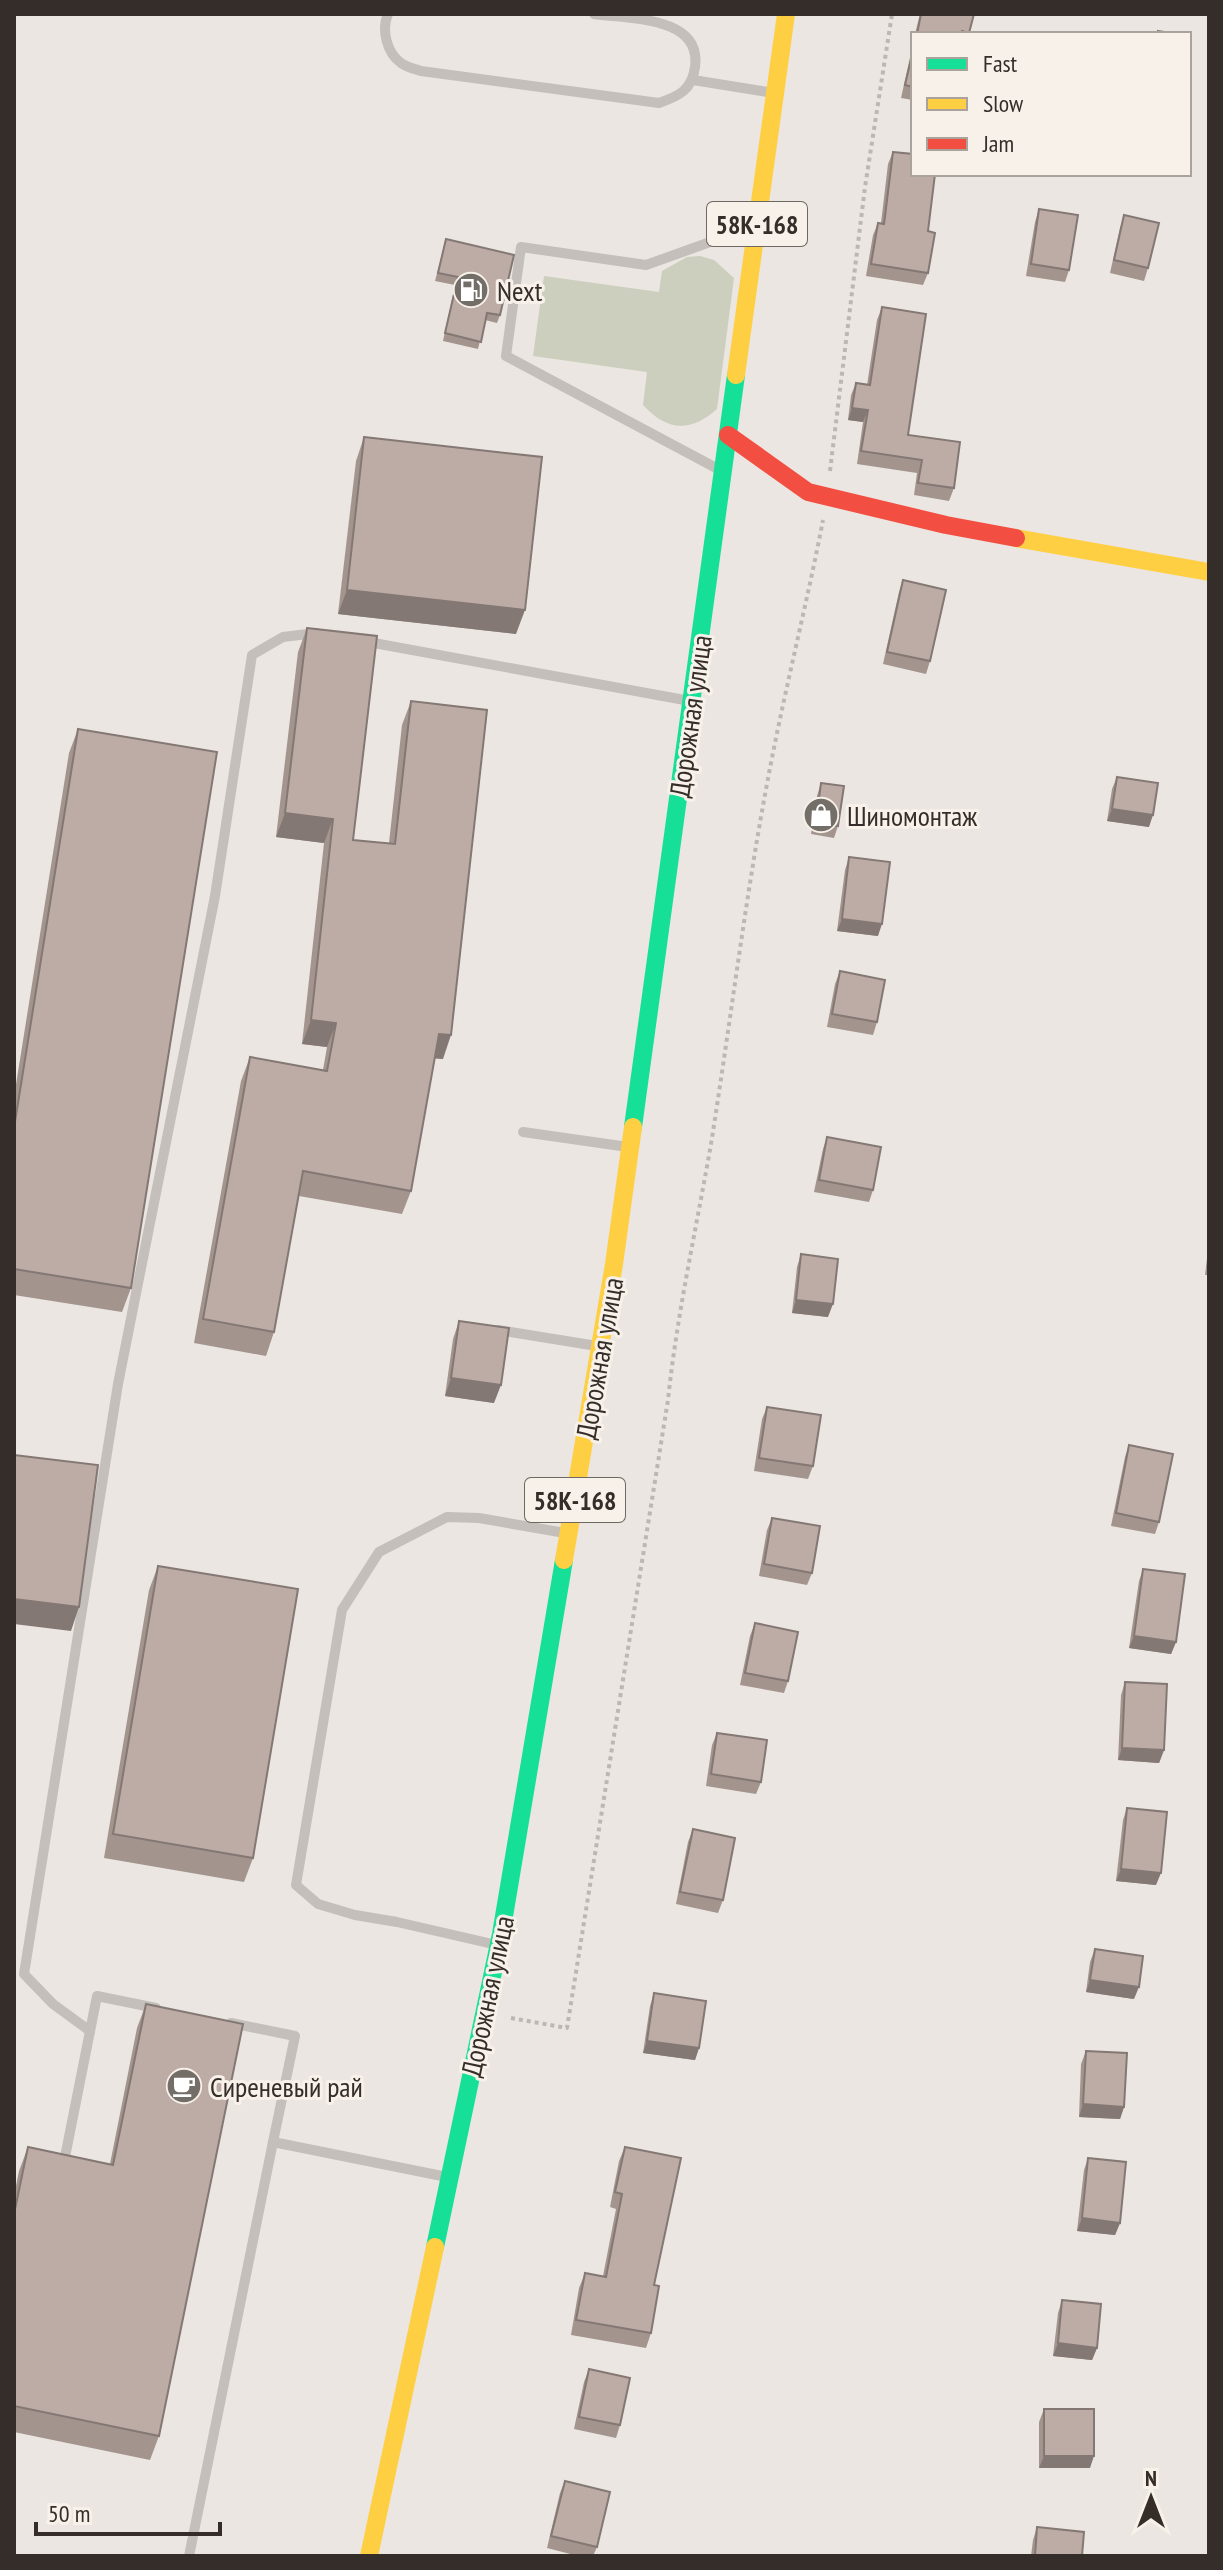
<svg xmlns="http://www.w3.org/2000/svg" width="1223" height="2570" viewBox="0 0 1223 2570" font-family="'PT Sans Narrow',sans-serif">
	<rect width="100%" height="100%" fill="#ebe6e1"/>
	<path fill="#cccfbd" d="M700 256 714 260 734 278 717 409C690 433 667 431 643 405L647 372 533 356 544 276 659 292 662 271 687 257Z"/>
	<g fill="none" stroke-linecap="round" stroke-linejoin="round">
		<g stroke="#bdb7b3" stroke-width="4" stroke-dasharray="4 4" stroke-linecap="butt">
			<path d="M830 471 865 187 892 14"/>
			<path d="M511 2018 567 2028 668 1400C677 1314 696 1230 711 1144 731 1019 746 892 770 768 786 685 807 603 823 520"/>
		</g>
		<g stroke="#c4bfbb" stroke-width="10">
			<path d="M388 14C381 30 387 53 401 63 406 67 415 69 421 71L659 103C679 96 692 90 695 67 702 16 629 19 594 14"/>
			<path d="M693 80 774 93"/>
			<path d="M718 469 506 356 521 247 646 265 752 227"/>
			<path d="M363 641 690 701"/>
			<path d="M523 1132 628 1147"/>
			<path d="M498 1330 597 1346"/>
			<path d="M497 1945 397 1922 355 1915 318 1904 296 1885 342 1610 379 1552 447 1517 479 1518 565 1533"/>
			<path d="M231 2023 295 2036 273 2142"/>
			<path d="M90 2031 53 2004 24 1974 118 1384 215 896 252 655 283 637 316 633"/>
			<path d="M65 2157 97 1996 156 2008"/>
			<path d="M189 2556 273 2142 447 2177"/>
		</g>
		<g stroke="#16e098" stroke-width="18">
			<path d="M633 1127 736 375"/>
			<path d="M435 2247 501 1934 564 1560"/>
		</g>
		<g stroke="#ffcf43" stroke-width="18">
			<path d="M736 375 786 14"/>
			<path d="M1016 538 1209 572"/>
			<path d="M564 1560 614 1264 633 1127"/>
			<path d="M369 2556 435 2247"/>
		</g>
		<path stroke="#f24e42" stroke-width="18" d="M728 435 808 492 946 525 1016 538"/>
	</g>
	<g fill="#a3948e">
		<path d="M920 14H974L968 34H915Z"/>
		<path d="M913 44V100L901 98Z"/>
		<path d="M893 152 928 231V273L923 285 866 276 873 235 878 223H881L888 164Z"/>
		<path d="M1039 209 1069 270 1065 282 1026 276 1035 222Z"/>
		<path d="M1124 215 1148 268 1144 281 1110 273 1120 228Z"/>
		<path d="M446 239 500 315 497 323 485 320 478 349 443 341 455 285 435 281Z"/>
		<path d="M882 307 908 435 954 488 949 501 914 495 917 473 857 464 863 422 848 420 851 395 856 383 867 385 877 320Z"/>
		<path d="M364 437 516 634 338 614 356 461Z"/>
		<path d="M903 580 930 661 926 674 883 664 899 592Z"/>
		<path d="M307 628 353 840 389 843 402 725 411 701 443 1059 434 1058 411 1191 402 1214 299 1196 274 1332 266 1356 194 1343 241 1081 250 1057 323 1070 327 1047 302 1044 324 843 276 837 298 652Z"/>
		<path d="M78 729 131 1288 122 1312 14 1295V1097L69 753Z"/>
		<path d="M1117 777 1149 827 1107 821 1112 789Z"/>
		<path d="M821 783 838 826 834 838 811 834 817 796Z"/>
		<path d="M849 857 878 936 837 931 845 870Z"/>
		<path d="M840 971 877 1022 873 1035 827 1027 835 984Z"/>
		<path d="M827 1137 873 1190 869 1202 814 1192 823 1149Z"/>
		<path d="M1209 1242V1275H1205Z"/>
		<path d="M801 1254 828 1317 792 1313 797 1267Z"/>
		<path d="M459 1321 494 1403 445 1396 453 1339Z"/>
		<path d="M767 1407 813 1466 808 1479 754 1471 762 1419Z"/>
		<path d="M1129 1445 1159 1522 1155 1534 1111 1526 1125 1457Z"/>
		<path d="M772 1518 812 1573 807 1585 759 1576 767 1530Z"/>
		<path d="M158 1566 253 1858 244 1882 104 1858 149 1590Z"/>
		<path d="M1143 1569 1176 1642 1171 1654 1129 1648 1139 1581Z"/>
		<path d="M755 1623 788 1681 784 1693 740 1685 750 1636Z"/>
		<path d="M1125 1682 1164 1750 1159 1763 1118 1760 1121 1695Z"/>
		<path d="M717 1733 761 1782 756 1794 706 1786 712 1745Z"/>
		<path d="M1127 1808 1156 1885 1116 1881 1123 1820Z"/>
		<path d="M693 1829 723 1900 718 1913 676 1904 688 1842Z"/>
		<path d="M1095 1949 1134 1999 1086 1992 1090 1962Z"/>
		<path d="M654 1993 699 2048 695 2060 643 2053 650 2006Z"/>
		<path d="M146 2004 159 2436 150 2460 14 2432V2196L19 2171 28 2147 110 2164 137 2028Z"/>
		<path d="M1086 2051 1124 2107 1120 2119 1079 2117 1081 2064Z"/>
		<path d="M625 2147 654 2285 651 2333 646 2348 571 2335 579 2288 585 2273 603 2276 616 2209 610 2207 619 2161Z"/>
		<path d="M1088 2158 1120 2223 1115 2235 1077 2231 1084 2170Z"/>
		<path d="M1062 2300 1097 2348 1092 2360 1053 2356 1058 2313Z"/>
		<path d="M589 2369 620 2425 616 2438 574 2429 584 2382Z"/>
		<path d="M1044 2409 1090 2468H1039V2422Z"/>
		<path d="M565 2481 597 2547 593 2556H578L547 2548 560 2493Z"/>
		<path d="M1037 2527 1082 2556H1031L1033 2540Z"/>
	</g>
	<g fill="#847874">
		<path d="M852 408 868 410 863 422 848 420Z"/>
		<path d="M347 590 525 610 516 634 338 614Z"/>
		<path d="M1112 809 1153 815 1149 827 1107 821Z"/>
		<path d="M285 813 333 819 324 843 276 837Z"/>
		<path d="M842 919 882 924 878 936 837 931Z"/>
		<path d="M311 1020 336 1023 327 1047 302 1044Z"/>
		<path d="M439 1034 451 1035 443 1059 430 1058Z"/>
		<path d="M796 1300 833 1304 828 1317 792 1313Z"/>
		<path d="M451 1378 501 1385 494 1403 445 1396Z"/>
		<path d="M14 1599 79 1607 71 1631 14 1624Z"/>
		<path d="M1134 1636 1176 1642 1171 1654 1129 1648Z"/>
		<path d="M1122 1748 1164 1750 1159 1763 1118 1760Z"/>
		<path d="M1121 1869 1161 1873 1156 1885 1116 1881Z"/>
		<path d="M1090 1980 1139 1987 1134 1999 1086 1992Z"/>
		<path d="M647 2041 699 2048 695 2060 643 2053Z"/>
		<path d="M1083 2104 1124 2107 1120 2119 1079 2117Z"/>
		<path d="M1082 2218 1120 2223 1115 2235 1077 2231Z"/>
		<path d="M1058 2343 1097 2348 1092 2360 1053 2356Z"/>
		<path d="M1044 2456H1094L1090 2468H1039Z"/>
	</g>
	<g fill="#bdaca5" stroke="#847874" stroke-width="2">
		<path d="M921 14H974L969 33 962 31 961 34H917Z"/>
		<path d="M1158 31 1177 34H1158Z"/>
		<path d="M913 51V87L905 85Z"/>
		<path d="M893 152 913 154V174H935L928 231 935 233 928 273 871 264 878 223 884 224Z"/>
		<path d="M1039 209 1078 215 1069 270 1031 264Z"/>
		<path d="M1124 215 1159 223 1148 268 1114 260Z"/>
		<path d="M446 239 514 255 500 315 487 313 481 342 445 333 458 277 438 273Z"/>
		<path d="M882 307 926 314 908 435 960 442 954 488 918 483 922 460 861 451 868 410 852 408 856 383 870 385Z"/>
		<path d="M364 437 542 457 525 610 347 590Z"/>
		<path d="M903 580 946 590 930 661 887 652Z"/>
		<path d="M307 628 377 636 353 840 395 844 411 701 487 710 451 1035 439 1034 411 1191 303 1171 274 1332 203 1319 250 1057 327 1071 336 1023 311 1020 333 819 285 813Z"/>
		<path d="M78 729 217 752 131 1288 14 1269V1128Z"/>
		<path d="M1117 777 1158 783 1153 815 1112 809Z"/>
		<path d="M821 783 844 786 838 826 816 822Z"/>
		<path d="M849 857 890 862 882 924 842 919Z"/>
		<path d="M840 971 885 980 877 1022 832 1014Z"/>
		<path d="M827 1137 881 1147 873 1190 819 1180Z"/>
		<path d="M801 1254 838 1259 833 1304 796 1300Z"/>
		<path d="M459 1321 509 1328 501 1385 451 1378Z"/>
		<path d="M767 1407 821 1415 813 1466 759 1458Z"/>
		<path d="M1129 1445 1173 1454 1159 1522 1116 1513Z"/>
		<path d="M14 1455 98 1465 79 1607 14 1599Z"/>
		<path d="M772 1518 820 1526 812 1573 764 1564Z"/>
		<path d="M158 1566 298 1589 253 1858 113 1834Z"/>
		<path d="M1143 1569 1185 1574 1176 1642 1134 1636Z"/>
		<path d="M755 1623 798 1632 788 1681 745 1673Z"/>
		<path d="M1125 1682 1167 1684 1164 1750 1122 1748Z"/>
		<path d="M717 1733 767 1740 761 1782 711 1774Z"/>
		<path d="M1127 1808 1167 1812 1161 1873 1121 1869Z"/>
		<path d="M693 1829 735 1838 723 1900 680 1892Z"/>
		<path d="M1095 1949 1143 1956 1139 1987 1090 1980Z"/>
		<path d="M654 1993 706 2001 699 2048 647 2041Z"/>
		<path d="M146 2004 243 2024 159 2436 14 2406V2214L28 2147 113 2165Z"/>
		<path d="M1086 2051 1127 2053 1124 2107 1083 2104Z"/>
		<path d="M625 2147 681 2158 654 2285 659 2286 651 2333 576 2320 585 2273 606 2277 622 2194 615 2192Z"/>
		<path d="M1088 2158 1126 2162 1120 2223 1082 2218Z"/>
		<path d="M1062 2300 1101 2304 1097 2348 1058 2343Z"/>
		<path d="M589 2369 630 2378 620 2425 579 2417Z"/>
		<rect x="1044" y="2409" width="50" height="47"/>
		<path d="M565 2481 610 2492 597 2547 551 2536Z"/>
		<path d="M1037 2527 1084 2532 1082 2556H1035Z"/>
	</g>
	<defs>
		<symbol id="fuel-disc" viewBox="-11 -11 22 22"><circle r="9.5" fill="#746e69" stroke="#f7f1e9"/><path d="M-5.5-6h7V0h2V4h1.3V-2.5L3-4.5l.8-.8L6-3V5H2.5V1h-1V6h-7ZM-4.2-4.7v3.2H.2V-4.7Z" fill="#fff"/></symbol>
		<symbol id="shop-disc" viewBox="-11 -11 22 22"><circle r="9.5" fill="#746e69" stroke="#f7f1e9"/><path d="M-5-2.5h2.3a2.7 3.5 0 0 1 5.4 0H5L5.5 6h-11ZM-1.5-2.5h3a1.5 2.3 0 0 0-3 0Z" fill="#fff"/></symbol>
		<symbol id="cafe-disc" viewBox="-11 -11 22 22"><circle r="9.5" fill="#746e69" stroke="#f7f1e9"/><path d="M-5.5-4.5H6V0H3Q3 3.5 0 3.5H-2.5Q-5.5 3.5-5.5 0ZM3-3.2v2h1.7v-2ZM-6 4.5H4V6H-6Z" fill="#fff"/></symbol>
	</defs>
	<g fill-rule="evenodd">
		<use href="#fuel-disc" x="451" y="270" width="40" height="40"/>
		<use href="#shop-disc" x="801" y="795" width="40" height="40"/>
		<use href="#cafe-disc" x="164" y="2066" width="40" height="40"/>
	</g>
	<g text-anchor="middle" dominant-baseline="central" stroke-width="6" stroke-linejoin="round" paint-order="stroke">
		<g fill="#f7f1e9" stroke="#6e6863" stroke-width="2">
			<rect x="707" y="202" width="100" height="44" rx="6"/>
			<rect x="525" y="1478" width="100" height="44" rx="6"/>
		</g>
		<g font-size="26" font-weight="bold" fill="#342d29">
			<text x="757" y="224">58К-168</text>
			<text x="575" y="1500">58К-168</text>
		</g>
		<g font-size="28" fill="#342d29" stroke="#f7f1e9" text-anchor="start">
			<text x="497" y="290">Next</text>
			<text x="847" y="815">Шиномонтаж</text>
			<text x="210" y="2086">Сиреневый рай</text>
		</g>
		<g font-size="28" fill="#342d29" stroke="#f7f1e9">
			<text transform="translate(690 716) rotate(-82)">Дорожная улица</text>
			<text transform="translate(599 1358) rotate(-80)">Дорожная улица</text>
			<text transform="translate(487 1996) rotate(-78)">Дорожная улица</text>
		</g>
	</g>
	<rect width="1223" height="2570" fill="none" stroke="#342d29" stroke-width="32"/>
	<rect x="911" y="32" width="280" height="144" fill="#f7f1e9" stroke="#a9a39c" stroke-width="2"/>
	<rect x="927" y="58" width="40" height="12" fill="#16e098" stroke="#a9a39c" stroke-width="2"/>
	<text x="983" y="72" font-size="24" fill="#342d29">Fast</text>
	<rect x="927" y="98" width="40" height="12" fill="#ffcf43" stroke="#a9a39c" stroke-width="2"/>
	<text x="983" y="112" font-size="24" fill="#342d29">Slow</text>
	<rect x="927" y="138" width="40" height="12" fill="#f24e42" stroke="#a9a39c" stroke-width="2"/>
	<text x="983" y="152" font-size="24" fill="#342d29">Jam</text>
	<g transform="translate(1151 2498)" stroke="#f7f1e9" stroke-width="6" paint-order="stroke">
	<path d="M0-6L14 30L0 20L-14 30Z" fill="#342d29"/>
	<text y="-12" font-size="22" font-weight="bold" text-anchor="middle" fill="#342d29">N</text>
	</g>
	<path d="M36 2522v12h184v-12" fill="none" stroke="#342d29" stroke-width="4"/>
	<text x="48" y="2522" font-size="24" fill="#342d29" stroke="#f7f1e9" stroke-width="6" paint-order="stroke">50 m</text>
</svg>
